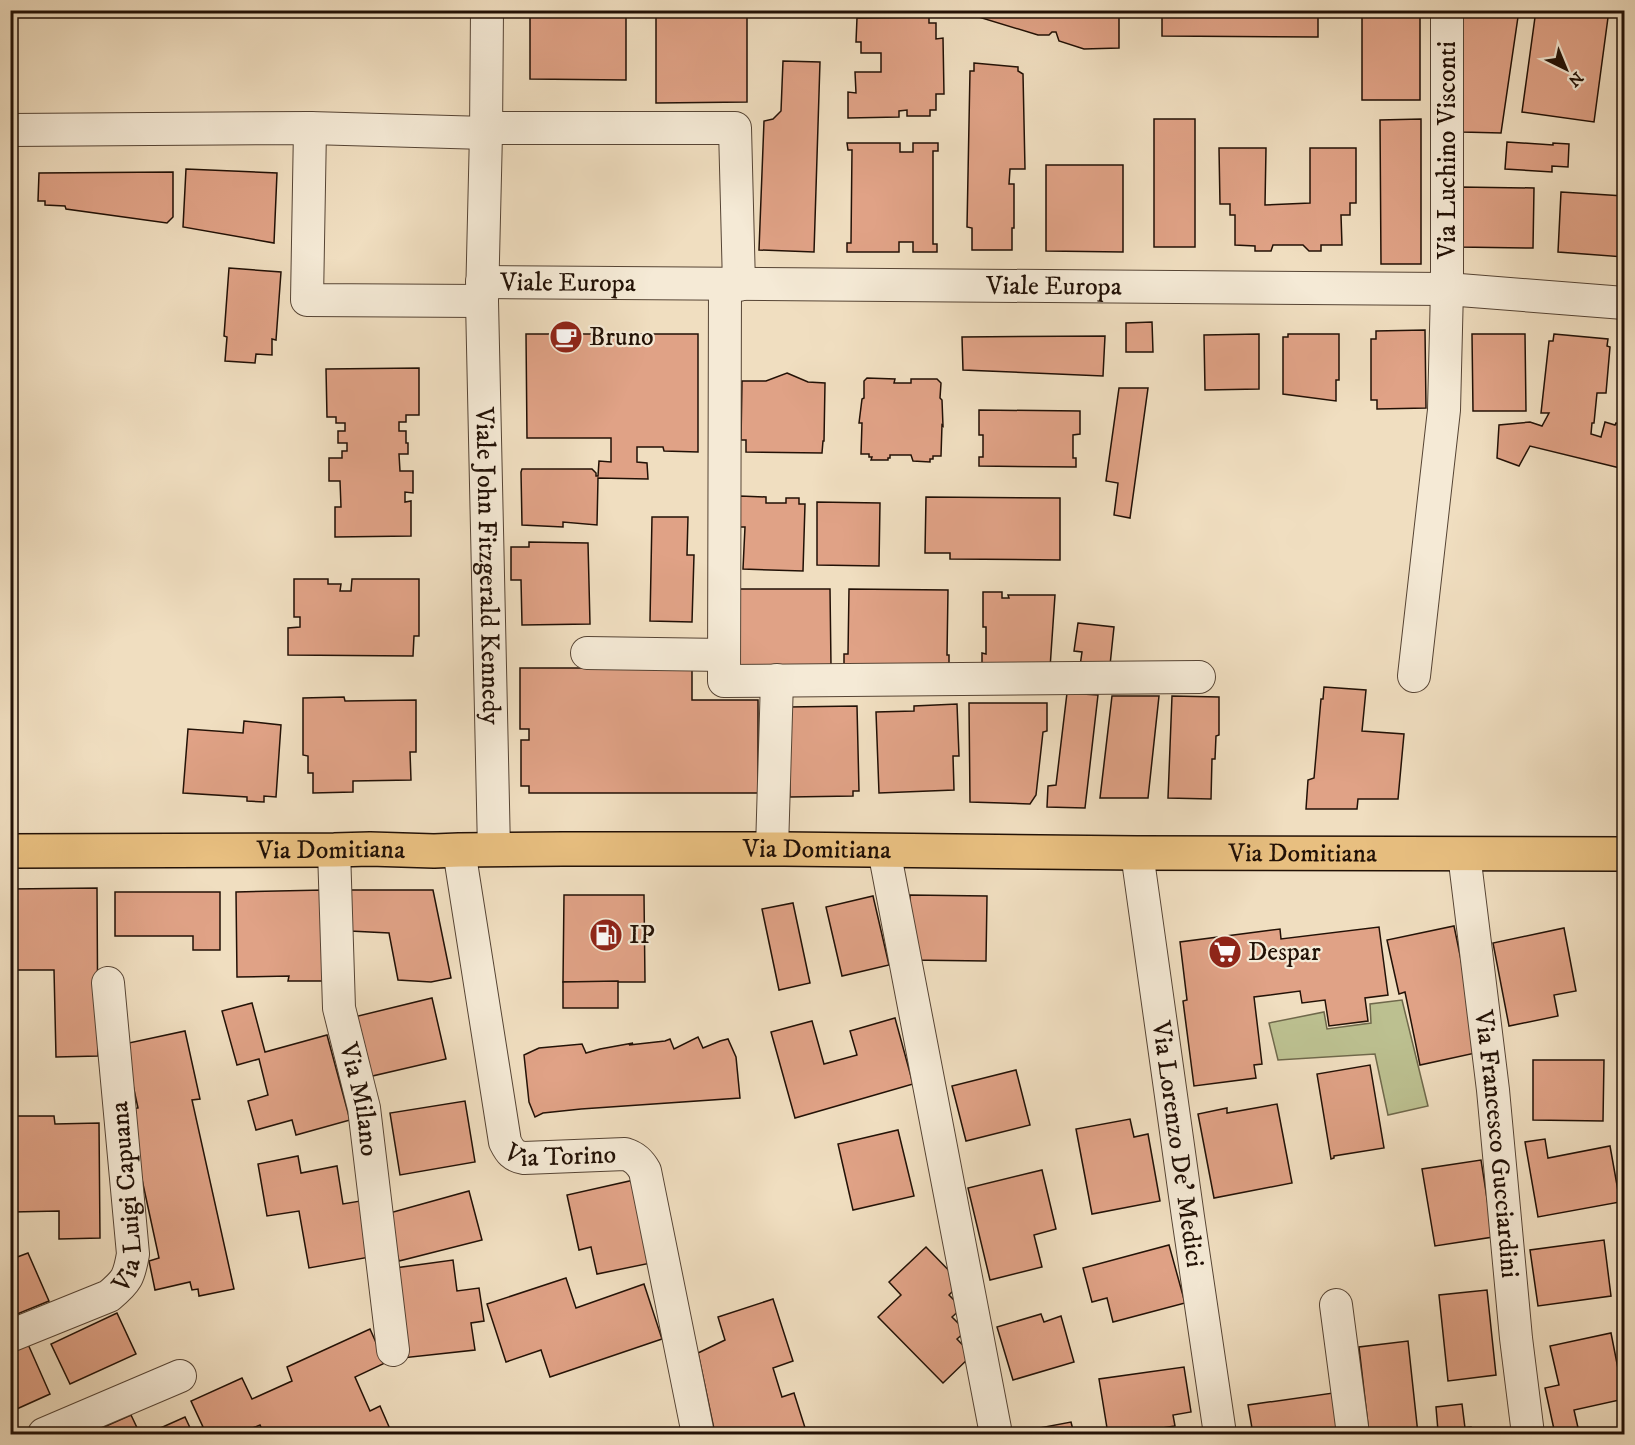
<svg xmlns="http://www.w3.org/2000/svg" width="1635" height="1445" viewBox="0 0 1635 1445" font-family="'IM FELL DW Pica',serif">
	<rect width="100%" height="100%" fill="#f0dec0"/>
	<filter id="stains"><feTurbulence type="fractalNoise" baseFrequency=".00333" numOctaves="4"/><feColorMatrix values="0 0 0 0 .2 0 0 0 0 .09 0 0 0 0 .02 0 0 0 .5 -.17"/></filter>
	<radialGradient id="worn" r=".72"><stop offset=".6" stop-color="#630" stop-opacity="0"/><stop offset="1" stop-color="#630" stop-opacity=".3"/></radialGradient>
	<path fill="#bcc090" stroke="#6f684b" stroke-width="1.5" d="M1402 1000 1428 1106 1388 1115 1375 1054 1278 1060 1269 1023 1324 1012 1327 1029 1371 1023 1370 1004Z"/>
	<g fill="#e0a286" stroke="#221106" stroke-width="1.5">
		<path d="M530 10H626V80L530 79Z"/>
		<path d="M656 10H747V102L656 103Z"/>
		<path d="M972 10H1119V48L1084 49 1059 41 1056 32H1052L1049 35H1038L972 15Z"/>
		<path d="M1162 10H1318V37L1162 36Z"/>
		<rect x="1362" y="10" width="58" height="90"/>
		<path d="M1457 10H1519L1501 133 1462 132Z"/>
		<path d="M1536 10H1609L1594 122 1522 112Z"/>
		<path d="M929 17V23H936V39L943 38 944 94H936V110H930V116H907V110L899 111V117L848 118V92L856 93 855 72H881V53H861V42H856L857 18Z"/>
		<path d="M783 61 820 62 814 252 759 250 764 121 773 119 781 111Z"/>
		<path d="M974 63 1018 67V71L1023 74 1025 169H1010L1009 184H1014V228H1012V250H972V228L967 227 970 71H974Z"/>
		<rect x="1154" y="119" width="41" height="128"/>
		<path d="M1421 119V264H1381L1380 120Z"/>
		<path d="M1507 142 1553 145V143L1569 144 1568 167 1552 166V172L1505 169Z"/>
		<path d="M847 143H900V152H913V143H938V151H933V244H937V252H913V242H899V252H847V243H851L852 150H848Z"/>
		<path d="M1219 148H1266L1265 205 1310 203V148H1356V203H1350V215H1341L1342 245H1321V251H1309L1303 245H1273L1271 251H1255V246L1235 245V215H1230V204H1220Z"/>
		<path d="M1046 165H1123V252L1046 251Z"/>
		<path d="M186 169 277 173 274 243 183 227Z"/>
		<path d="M173 172V217L167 223 66 209 65 206 45 205V201H38L39 173Z"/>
		<path d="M10 176H14L10 231Z"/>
		<path d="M1459 187 1534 188 1533 248 1458 247Z"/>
		<path d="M1561 192 1624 196V257L1558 252Z"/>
		<path d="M229 268 281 272 276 340 272 339V355L256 354 255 363 225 361 227 337 224 336Z"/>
		<path d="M1152 322 1153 352H1126V323Z"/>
		<path d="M1425 330 1426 408 1377 409V400H1371V339H1376V331Z"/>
		<path d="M526 334H698V452L664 451 663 447H637V462L647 463 648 479 598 478 597 525 563 522V527L522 525 521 472 522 469H592L596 473V476H598L599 461 611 462V438H527Z"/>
		<path d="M1259 334V389L1205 390 1204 335Z"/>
		<path d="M1288 334H1339V380H1336V401L1283 394V337H1288Z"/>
		<path d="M1472 334H1525L1526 411H1473Z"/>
		<path d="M1554 334 1608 339 1607 346 1610 347 1606 393H1597L1594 423H1592L1591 434 1601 437 1605 422 1615 425 1616 423 1624 426V469L1530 446 1519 466 1497 458 1499 425 1530 422 1542 426 1549 413H1541L1549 341H1553Z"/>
		<path d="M1105 336 1103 376 963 370 962 337Z"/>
		<path d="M419 368V415H406V422H399V431H406V443H408V454H399L400 471H413V493L405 492V502L411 501V536L335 537V507H341L340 481H329V458H342V451H347V443H338V431H345V423H336V417H327L326 369Z"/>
		<path d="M787 373 808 382 825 383 824 441H823L822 453 746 452V440H741L742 381H766Z"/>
		<path d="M867 378 895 379 894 383H911V379H937L941 383 940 398 942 400 943 426 942 425 941 456H933V459H930V462L913 461 911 455H890V458H888V460H871L872 457H869V454H861L862 423H859L862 399 864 398V381Z"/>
		<path d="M1119 388H1148L1130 518 1114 515 1118 483 1106 481Z"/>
		<path d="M979 410 1080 411V434L1073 435V458H1076V467L979 466V457H983V435H979Z"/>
		<path d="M740 496 766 497V503H786V498H799V504H805L803 571 743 569 745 527H739Z"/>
		<path d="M926 497 1060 498V560L950 559V553H925Z"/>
		<path d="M817 502 880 503 879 566 817 565Z"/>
		<path d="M652 517H688L687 555H694L692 622 650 621Z"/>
		<path d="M529 542 588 543 590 624 522 625 521 580H511V547H529Z"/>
		<path d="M294 579H328V584H341L340 591H351L352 579H419V636H414L413 656 288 655V628L300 627V617H294Z"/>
		<path d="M737 589H830L831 666H737Z"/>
		<path d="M849 589 948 590 947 655H949V666L844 664V654H848Z"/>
		<path d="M983 592H1002V598H1009L1008 595H1055L1050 668 982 667V653L986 654V627H983Z"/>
		<path d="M1078 623 1114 627 1110 665 1080 666 1082 652 1074 651Z"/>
		<path d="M692 662V700H758V793H529V786H521V740H529V729H520V668H600Z"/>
		<path d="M1324 687 1366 690 1362 731 1404 734 1398 799H1358L1357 809H1306L1308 780 1314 778 1321 699H1323Z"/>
		<path d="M1067 693 1098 695 1085 808 1047 807 1048 786 1056 785Z"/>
		<path d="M1112 696H1159L1148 798H1100Z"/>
		<path d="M1172 696 1219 697V735L1216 736 1215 759H1212L1211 799 1168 798Z"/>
		<path d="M344 697 345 701 416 700V752H410L411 780 353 781V792L313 793V773H308V756L303 755V698Z"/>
		<path d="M969 703H1047V731L1043 732 1036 795 1030 804 970 802Z"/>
		<path d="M957 704 959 756H953L954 790 879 793 876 712 914 711V706Z"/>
		<path d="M857 706 859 791H853V796L790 797 789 707Z"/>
		<path d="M244 721 281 725 276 797 264 796V802L247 801V797L183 793 188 729 243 733Z"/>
		<path d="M97 888 98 1056 56 1057 54 970H10V889Z"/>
		<path d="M324 890 325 981H288L289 976 237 977 236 892Z"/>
		<path d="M344 890H433L451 978 431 982 398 980 389 933 350 931Z"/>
		<path d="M115 892H220V950H193V936H115Z"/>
		<path d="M564 895H644L645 982H563Z"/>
		<path d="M910 895 987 896 986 961 908 960Z"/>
		<path d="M873 896 889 965 842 976 826 907Z"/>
		<path d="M793 903 810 983 779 990 762 909Z"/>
		<path d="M1454 926 1480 1052 1420 1065 1405 992 1399 994 1387 940Z"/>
		<path d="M1379 927 1388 995 1365 998 1368 1021 1329 1026 1325 1000 1302 1003 1300 991 1254 997 1262 1064 1254 1065 1256 1078 1194 1086 1183 1001 1187 1000 1180 942 1280 929 1281 939Z"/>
		<path d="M1564 928 1576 991 1554 995 1558 1016 1509 1026 1493 943Z"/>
		<path d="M618 981V1008H563V982Z"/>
		<path d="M432 998 446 1059 368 1077 354 1017Z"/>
		<path d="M252 1003 265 1052 327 1035 350 1120 296 1135 292 1120 256 1130 248 1101 268 1095 259 1059 237 1065 222 1011Z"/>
		<path d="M895 1018 913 1084 795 1118 771 1032 812 1021 824 1064 857 1055 850 1031Z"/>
		<path d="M185 1031 200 1099 192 1100 234 1289 199 1296 198 1289 192 1290 190 1282 155 1290 149 1261 159 1258 127 1110 138 1108 124 1044Z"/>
		<path d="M698 1037 703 1048 720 1041 728 1039 736 1057 740 1098 581 1109 543 1113 535 1117 529 1102 524 1055 539 1048 582 1044 586 1053 600 1049 633 1043 629 1045 665 1041 670 1039 674 1049Z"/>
		<path d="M1533 1060H1604L1603 1121 1533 1120Z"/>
		<path d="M1370 1065 1384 1148 1334 1156V1158L1331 1159 1317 1074Z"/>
		<path d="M1016 1070 1030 1125 966 1141 952 1086Z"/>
		<path d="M465 1101 475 1162 400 1175 390 1113Z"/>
		<path d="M1277 1104 1292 1183 1214 1198 1198 1114 1227 1108V1113Z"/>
		<path d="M12 1116H54L55 1124 99 1123 100 1238 59 1239V1211L13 1212Z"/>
		<path d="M1130 1119 1134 1137 1148 1134 1160 1201 1092 1214 1076 1129Z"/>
		<path d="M898 1130 914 1196 853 1210 838 1144Z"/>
		<path d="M1545 1139 1548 1158 1610 1146 1620 1202 1538 1217 1525 1142Z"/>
		<path d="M298 1156 301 1173 337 1166 343 1204 360 1201 370 1257 309 1268 299 1211 267 1216 258 1164Z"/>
		<path d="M1481 1160 1493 1237 1435 1246 1422 1169Z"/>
		<path d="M1042 1170 1056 1229 1034 1235 1042 1267 990 1280 968 1188Z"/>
		<path d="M634 1180 651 1263 597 1274 591 1247 579 1250 567 1195Z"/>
		<path d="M469 1191 482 1240 399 1261 386 1214Z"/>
		<path d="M1604 1240 1611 1296 1538 1306 1530 1250Z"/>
		<path d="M1169 1245 1185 1303 1113 1322 1107 1298 1092 1302 1083 1268Z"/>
		<path d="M926 1247 961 1283 949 1295 962 1308 952 1317 966 1331 957 1339 972 1355 943 1383 878 1317 901 1295 889 1282Z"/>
		<path d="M28 1253 49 1301 10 1317V1254L12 1259Z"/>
		<path d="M453 1260 457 1291 479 1288 484 1321 471 1323 475 1350 402 1358 395 1268Z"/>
		<path d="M566 1278 576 1308 644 1284 662 1339 550 1377 541 1350 506 1362 487 1304Z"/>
		<path d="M1487 1290 1496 1375 1448 1381 1439 1295Z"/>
		<path d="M773 1299 793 1361 773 1368 782 1397 794 1393 807 1434H715L698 1353 725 1340 718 1317Z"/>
		<path d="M117 1313 136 1354 70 1384 51 1344Z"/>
		<path d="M1041 1314 1044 1322 1061 1316 1074 1362 1013 1380 997 1327Z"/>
		<path d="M370 1329 385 1363 355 1377 370 1411 380 1406 390 1429 378 1434H264L260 1425 238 1434H147L185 1417 192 1432 203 1427 191 1401 242 1378 252 1399 292 1381 287 1367Z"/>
		<path d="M1611 1333 1624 1399 1574 1410 1579 1432 1569 1434H1555L1545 1388 1559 1385 1550 1346Z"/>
		<path d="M1408 1341 1418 1434H1369L1359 1347Z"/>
		<path d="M27 1342 50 1394 10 1412V1349Z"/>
		<path d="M1184 1367 1191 1412 1173 1415 1175 1426 1123 1434H1108L1099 1379Z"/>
		<path d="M1333 1393 1339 1434H1253L1248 1405Z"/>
		<path d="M1462 1404 1465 1428 1438 1431 1436 1407Z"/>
		<path d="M131 1415 140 1434H88Z"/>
		<path d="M1071 1422 1074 1434H1019L1018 1432Z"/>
		<path d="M1471 1427 1472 1434H1439L1438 1431Z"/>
	</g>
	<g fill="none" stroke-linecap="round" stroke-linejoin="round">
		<defs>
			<g id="street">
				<path id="s1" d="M487 10 486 133 482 301 494 850"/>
				<path d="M310 128 307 300 482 301"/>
				<path d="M486 128H735L739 285"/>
				<path d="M10 130 310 128 486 133"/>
				<path id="s2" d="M482 282 1447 289 1624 303"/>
				<path d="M725 285 724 681 1199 677"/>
				<path d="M587 653 724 655"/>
				<path d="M1414 676 1444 410 1447 289V10"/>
				<path d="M772 849 777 680"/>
				<path id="s3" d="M334 850 339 1008 364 1108 393 1350"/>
				<path id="s4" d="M459 850 505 1142C510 1152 513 1156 524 1158L625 1154C635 1157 640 1162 645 1171L698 1434"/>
				<path d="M884 850 996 1434"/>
				<path id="s5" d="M1137 853 1188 1217 1220 1434"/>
				<path id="s6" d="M1464 854 1493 1090 1516 1338 1528 1434"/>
				<path d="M1336 1305 1353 1434"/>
				<path id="s7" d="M10 1336 109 1296C127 1281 129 1277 133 1254L108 983"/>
				<path d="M44 1434 180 1376"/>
			</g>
			<g id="primary">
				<path id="s8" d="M10 851 334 850 370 849 434 851 459 850 563 849H784L1137 853 1624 854"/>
			</g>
		</defs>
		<use href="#street" stroke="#564434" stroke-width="34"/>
		<use href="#primary" stroke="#221106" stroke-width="36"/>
		<use href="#street" stroke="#f5ead6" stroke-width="32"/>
		<use href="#primary" stroke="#e8bf80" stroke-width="33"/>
	</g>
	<defs>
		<symbol id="cafe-disc" viewBox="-11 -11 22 22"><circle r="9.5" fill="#8f2418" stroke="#f5ead6"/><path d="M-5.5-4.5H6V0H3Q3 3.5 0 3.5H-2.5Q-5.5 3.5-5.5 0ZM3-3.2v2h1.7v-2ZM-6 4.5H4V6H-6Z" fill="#fff"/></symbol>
		<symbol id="fuel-disc" viewBox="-11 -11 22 22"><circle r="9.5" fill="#8f2418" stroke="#f5ead6"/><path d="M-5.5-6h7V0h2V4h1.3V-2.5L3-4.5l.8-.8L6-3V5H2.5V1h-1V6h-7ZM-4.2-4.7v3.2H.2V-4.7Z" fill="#fff"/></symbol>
		<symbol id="supermarket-disc" viewBox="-11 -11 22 22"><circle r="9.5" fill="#8f2418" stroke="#f5ead6"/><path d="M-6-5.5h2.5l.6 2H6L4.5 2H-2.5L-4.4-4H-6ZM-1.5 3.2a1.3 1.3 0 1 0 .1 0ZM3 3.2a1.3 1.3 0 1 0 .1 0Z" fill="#fff"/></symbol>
	</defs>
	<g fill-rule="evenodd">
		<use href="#cafe-disc" x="547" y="318" width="38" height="38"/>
		<use href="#fuel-disc" x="587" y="916" width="38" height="38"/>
		<use href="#supermarket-disc" x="1206" y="933" width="38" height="38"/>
	</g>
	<g text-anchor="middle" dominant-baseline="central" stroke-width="4.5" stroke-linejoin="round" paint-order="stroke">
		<g font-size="26" fill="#221106" stroke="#f5ead6">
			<text transform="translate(1447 150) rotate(-90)">Via Luchino Visconti</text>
			<text stroke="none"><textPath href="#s2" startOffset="86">Viale Europa</textPath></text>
			<text stroke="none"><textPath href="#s2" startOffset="572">Viale Europa</textPath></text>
			<text stroke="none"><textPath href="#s1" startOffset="556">Viale John Fitzgerald Kennedy</textPath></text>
			<text stroke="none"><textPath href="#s8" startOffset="807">Via Domitiana</textPath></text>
			<text stroke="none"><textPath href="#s8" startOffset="321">Via Domitiana</textPath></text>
			<text stroke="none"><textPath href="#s8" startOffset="1293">Via Domitiana</textPath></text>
			<text stroke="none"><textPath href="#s3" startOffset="252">Via Milano</textPath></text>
			<text stroke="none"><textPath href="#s5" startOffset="294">Via Lorenzo De' Medici</textPath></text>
			<text stroke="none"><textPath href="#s6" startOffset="292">Via Francesco Gucciardini</textPath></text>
			<text stroke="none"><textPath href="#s4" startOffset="358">Via Torino</textPath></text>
			<text stroke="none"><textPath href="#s7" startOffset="214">Via Luigi Capuana</textPath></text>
		</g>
		<g font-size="26" fill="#221106" stroke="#f5ead6" text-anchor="start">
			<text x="589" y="337">Bruno</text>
			<text x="629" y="935">IP</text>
			<text x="1248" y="952">Despar</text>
		</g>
	</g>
	<rect width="1635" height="1445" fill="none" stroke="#f0dec0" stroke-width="36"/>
	<rect x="12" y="12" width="1611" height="1421" fill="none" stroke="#221106" stroke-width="3"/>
	<rect x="18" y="18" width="1599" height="1409" fill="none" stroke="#221106" stroke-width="1.5"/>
	<g transform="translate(1566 69) rotate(137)" stroke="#f5ead6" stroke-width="4.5" paint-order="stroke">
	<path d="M0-4.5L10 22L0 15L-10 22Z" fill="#221106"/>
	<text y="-9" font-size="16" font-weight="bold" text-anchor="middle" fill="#221106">N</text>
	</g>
	<rect width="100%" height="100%" filter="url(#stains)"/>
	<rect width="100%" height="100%" fill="url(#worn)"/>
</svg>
